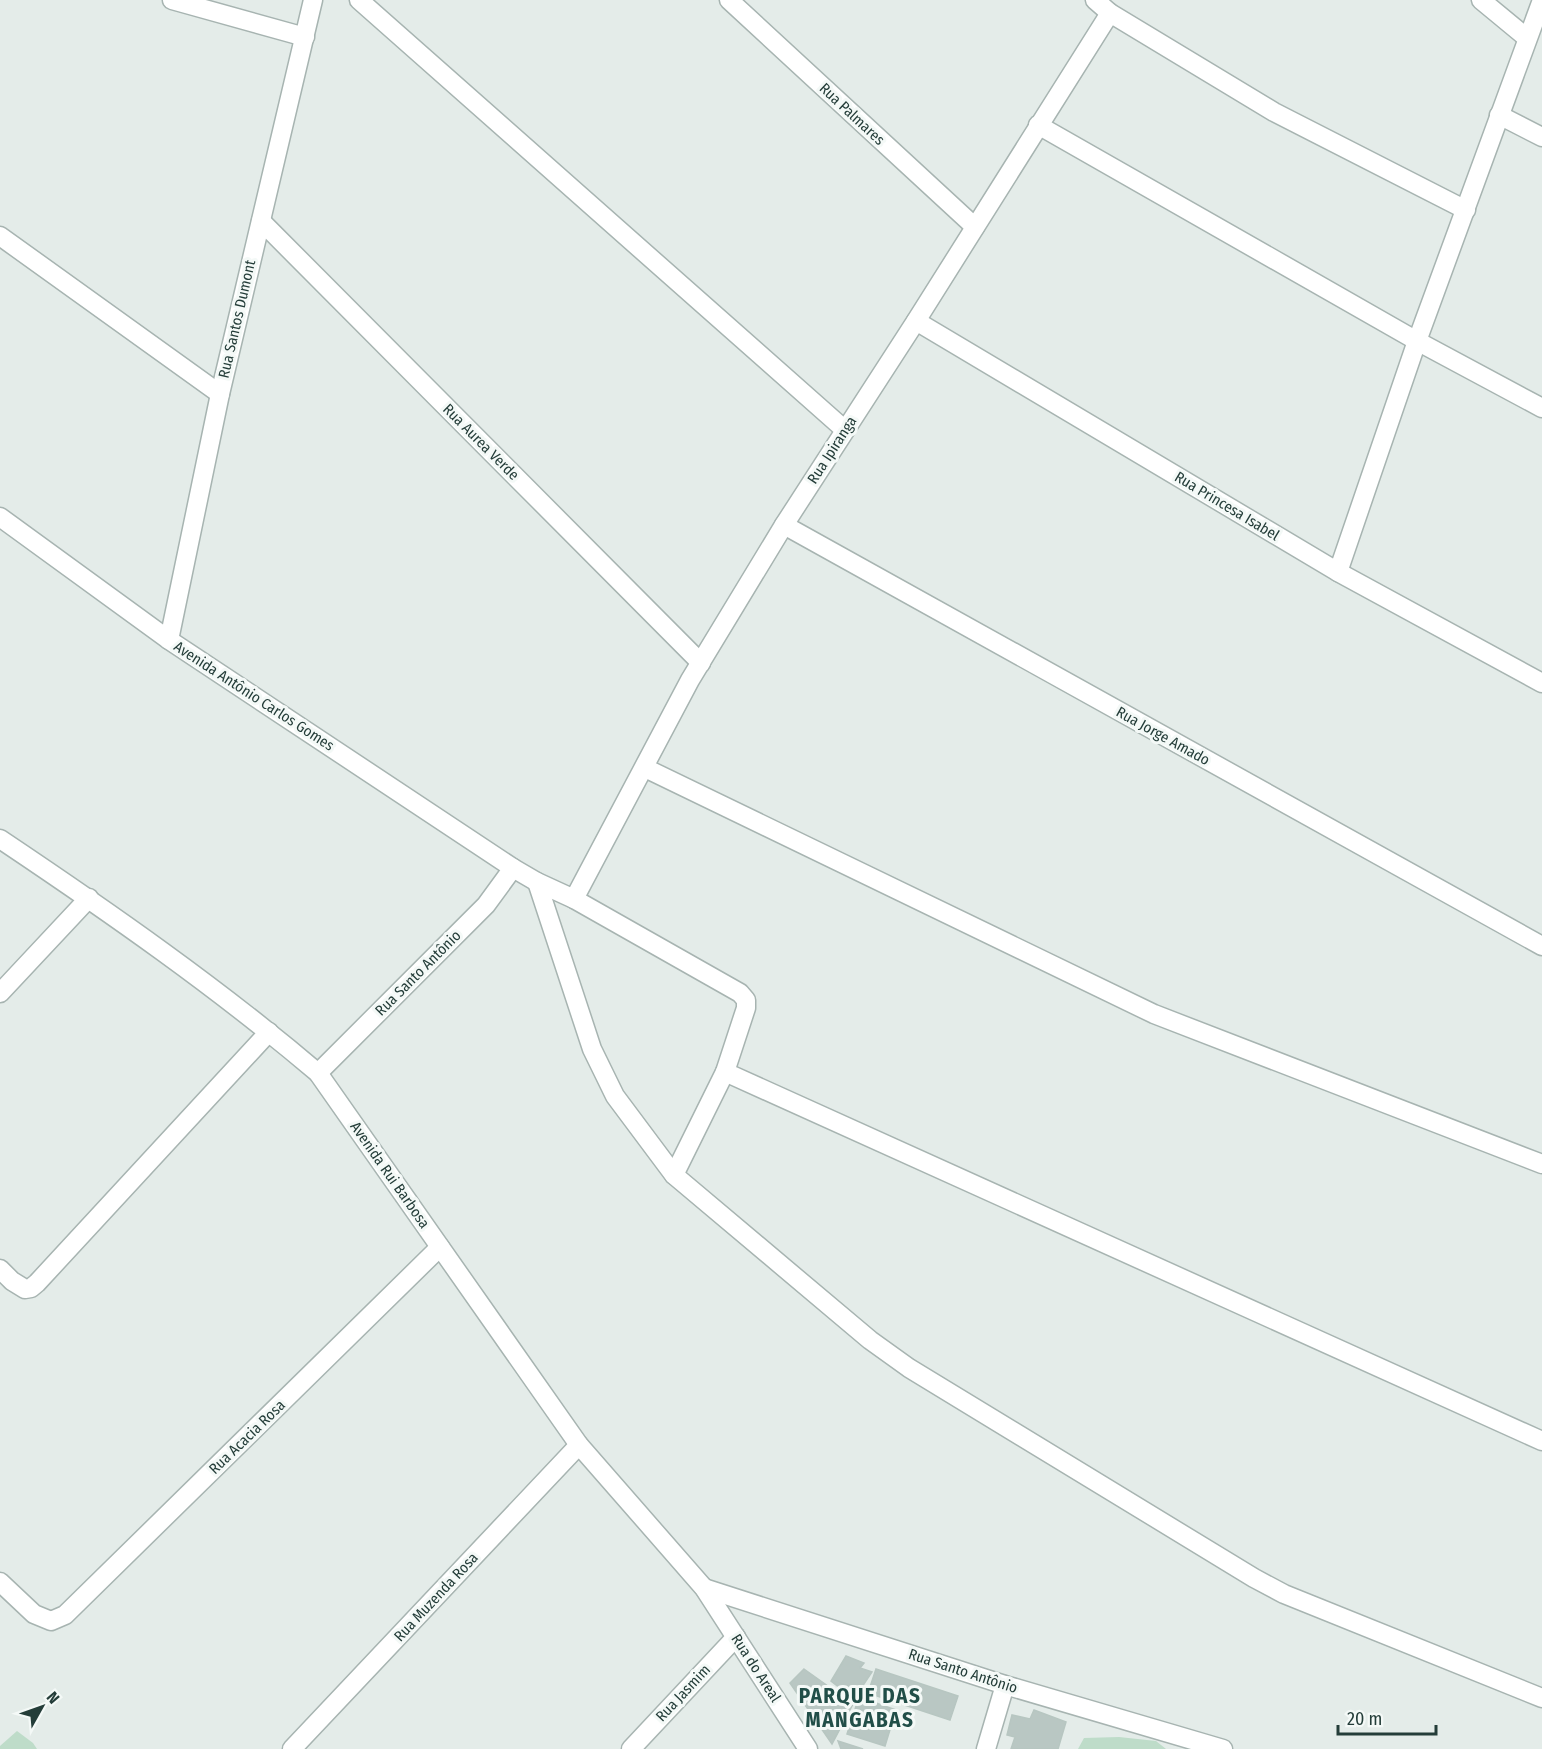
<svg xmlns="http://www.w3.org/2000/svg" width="1542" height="1749" viewBox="0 0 1542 1749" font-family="'Fira Sans Condensed',sans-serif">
	<rect width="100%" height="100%" fill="#e4ece9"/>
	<g fill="#bedcc9">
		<path d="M17 1731 33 1743 37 1749H0V1746Z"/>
		<path d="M1119 1737 1156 1741 1166 1749H1078L1084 1738Z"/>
	</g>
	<g fill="#b9c7c3" stroke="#b7c6c1" stroke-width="1.5">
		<path d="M846 1656 864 1663 860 1668 872 1672 854 1699 831 1681Z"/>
		<path d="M804 1669 853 1704 832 1744 790 1683Z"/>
		<path d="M876 1669 958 1696 950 1720 868 1693Z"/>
		<path d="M859 1697 896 1710 885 1746 847 1734Z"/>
		<path d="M1034 1710 1066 1722 1058 1749H1011L1015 1737 1007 1735 1012 1715 1030 1719Z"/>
		<path d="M838 1741 863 1749H841Z"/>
	</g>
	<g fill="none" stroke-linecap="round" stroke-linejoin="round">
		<defs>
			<g id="minor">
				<path d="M172 0 305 37"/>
				<path d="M359 0 845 430"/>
				<path d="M729 0 975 227"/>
				<path d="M1095 0 1110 13 1274 112 1466 210"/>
				<path d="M1481 0 1527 38"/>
				<path d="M1499 115 1542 137"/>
				<path d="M1038 125 1417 341 1542 408"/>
				<path d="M261 221 701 663"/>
				<path d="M0 236 220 394"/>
				<path d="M916 321 1338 572 1542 683"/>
				<path d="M0 517 169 640"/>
				<path d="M784 525 1542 946"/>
				<path d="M1338 572 1417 341 1542 0"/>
				<path d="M645 768 1154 1014 1542 1164"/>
				<path d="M513 868 537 882 574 899 740 993 746 1000V1008L725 1072 1542 1441"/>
				<path d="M537 882 592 1049 615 1096 674 1175 870 1340 909 1368 1254 1578 1284 1594 1542 1698"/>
				<path d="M574 899 690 680 784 525 916 321 1110 13"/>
				<path d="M0 993 89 898"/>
				<path d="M674 1175 725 1072"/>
				<path d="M0 1269 12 1281 25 1289 31 1288 37 1283 269 1032"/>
				<path d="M0 1582 34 1614 51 1621 65 1615 440 1247"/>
				<path d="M704 1588 1005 1685 1223 1749"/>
				<path d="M292 1749 579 1445"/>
				<path d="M631 1749 736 1637"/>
				<path d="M986 1749 1005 1685"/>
			</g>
			<g id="tertiary">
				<path d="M313 0 220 394 169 640 513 868 486 905 318 1073"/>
				<path d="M0 839C109 912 218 988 318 1073L579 1445 704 1588 808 1749"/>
			</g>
		</defs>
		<use href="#minor" stroke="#a7b4b1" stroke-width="21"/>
		<use href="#tertiary" stroke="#a7b4b1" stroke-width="21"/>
		<use href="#minor" stroke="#fff" stroke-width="18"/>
		<use href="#tertiary" stroke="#fff" stroke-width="18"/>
	</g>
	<g text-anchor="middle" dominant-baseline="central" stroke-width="6" stroke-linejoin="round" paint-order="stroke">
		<g font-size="15" fill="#243d39" stroke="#f4f9f7">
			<text transform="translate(852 114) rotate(43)">Rua Palmares</text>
			<text transform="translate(237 319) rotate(-77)">Rua Santos Dumont</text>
			<text transform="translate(481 442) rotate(45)">Rua Aurea Verde</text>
			<text transform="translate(832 450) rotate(-57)">Rua Ipiranga</text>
			<text transform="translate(1227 506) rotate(31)">Rua Princesa Isabel</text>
			<text transform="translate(254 696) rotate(33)">Avenida Antônio Carlos Gomes</text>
			<text transform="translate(1163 736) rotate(29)">Rua Jorge Amado</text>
			<text transform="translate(418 973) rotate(-45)">Rua Santo Antônio</text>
			<text transform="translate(390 1175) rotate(55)">Avenida Rui Barbosa</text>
			<text transform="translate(247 1437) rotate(-44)">Rua Acacia Rosa</text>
			<text transform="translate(436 1597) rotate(-47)">Rua Muzenda Rosa</text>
			<text transform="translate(756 1668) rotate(57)">Rua do Areal</text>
			<text transform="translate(963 1671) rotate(18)">Rua Santo Antônio</text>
			<text transform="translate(683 1693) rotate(-47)">Rua Jasmim</text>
		</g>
		<g font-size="21" font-weight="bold" letter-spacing="1.5" fill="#214e48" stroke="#f4f9f7">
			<text x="860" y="1696">PARQUE DAS<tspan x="860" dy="24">MANGABAS</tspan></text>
		</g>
	</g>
	<g transform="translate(42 1707) rotate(50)" stroke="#f4f9f7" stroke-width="4.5" paint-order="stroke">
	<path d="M0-4.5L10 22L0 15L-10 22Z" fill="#243d39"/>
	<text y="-9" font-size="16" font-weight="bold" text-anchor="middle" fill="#243d39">N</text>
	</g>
	<path d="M1338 1725v9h98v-9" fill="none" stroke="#243d39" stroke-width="3"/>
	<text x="1347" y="1725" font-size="18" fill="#243d39" stroke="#f4f9f7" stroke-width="4.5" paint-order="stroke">20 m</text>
</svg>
